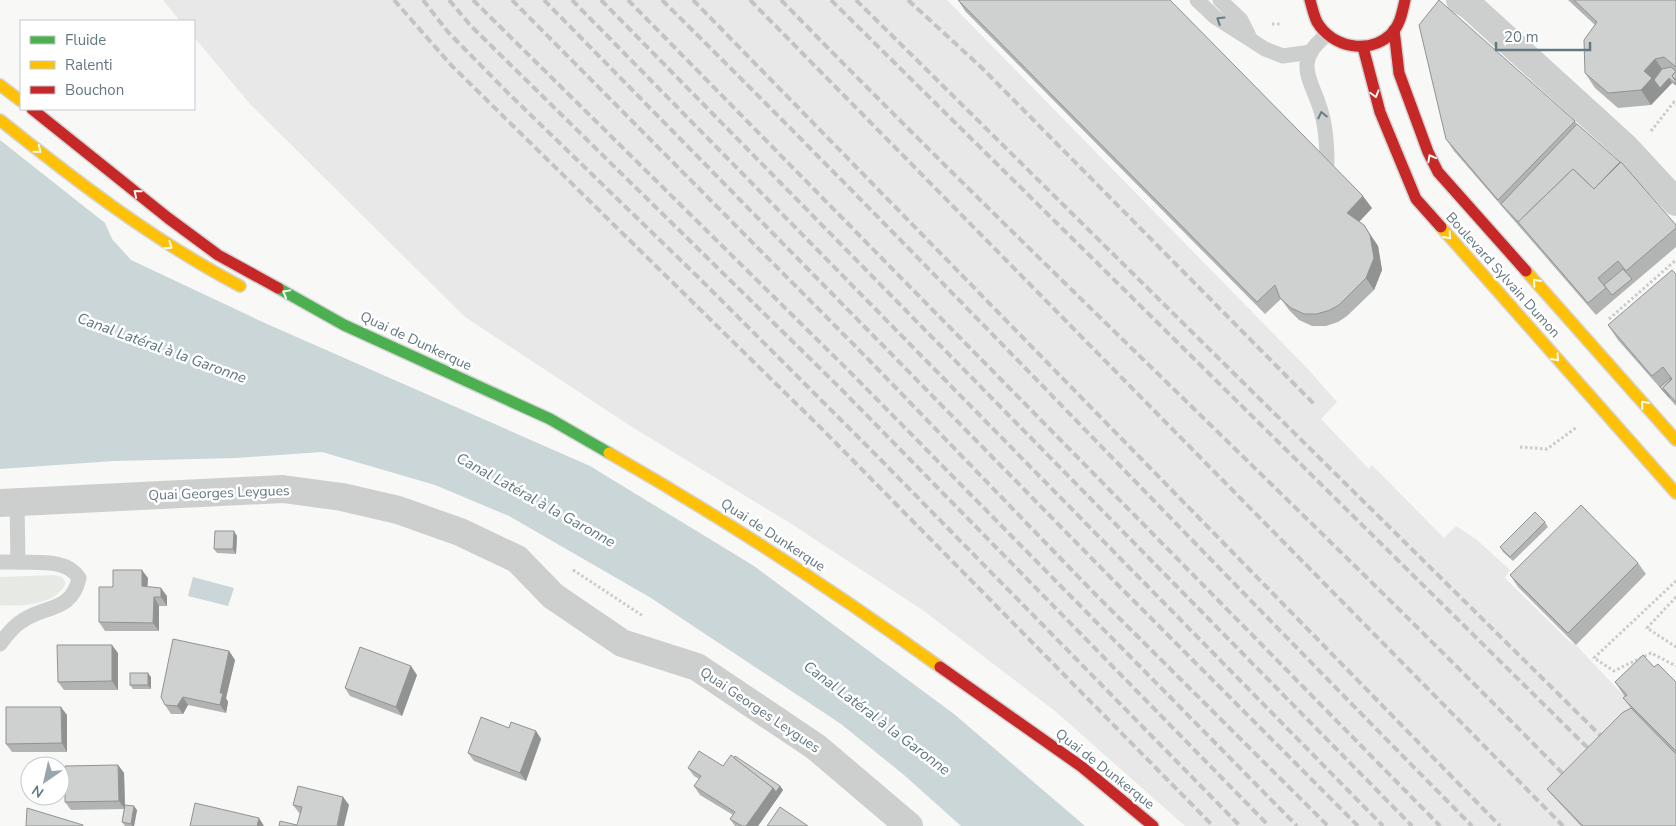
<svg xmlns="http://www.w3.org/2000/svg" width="1676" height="826" viewBox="0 0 1676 826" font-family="'Nunito Sans',sans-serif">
	<rect width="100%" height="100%" fill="#f8f8f7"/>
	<path fill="#e7e8e7" d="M163 0H947L1308 369 1337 402 1321 419 1369 469 1372 465 1444 538 1456 526 1476 539 1510 570 1505 578 1570 642 1576 645 1625 697 1653 670 1676 826H1185L1055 711 924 611 790 523 632 427 465 317 250 104 194 37V21H180Z"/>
	<path fill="#e7eae4" d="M54 575 62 577 66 583C56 605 22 607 0 605V577Z"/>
	<g fill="#cad6d7">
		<path d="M0 140 105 223 112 239 131 260 267 324 590 466 754 566 954 714 1085 826H961L904 775 841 724 651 598 509 516 435 485 322 452 236 458 114 461 0 469Z"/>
		<path d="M193 577 234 588 228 606 188 596Z"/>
	</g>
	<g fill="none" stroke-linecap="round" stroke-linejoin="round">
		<defs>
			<path id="fast" d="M278 288 344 325 550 419 609 453"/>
			<g id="slow">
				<path d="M0 85 21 101"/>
				<path d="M0 120C76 181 153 240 240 286"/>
				<path d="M1441 227 1676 493"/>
				<path d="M1526 271 1676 440"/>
				<path d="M609 453C723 518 833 590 940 667"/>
			</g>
			<g id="jam">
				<path d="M1310 0C1312 7 1314 16 1317 22 1332 47 1368 55 1390 35 1400 26 1402 13 1405 0"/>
				<path d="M1394 30 1399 73 1428 152 1438 172 1526 271"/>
				<path d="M1363 47 1380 112 1416 199 1441 227"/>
				<path d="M32 109 168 218 218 255 278 288"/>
				<path d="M940 667 1082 767 1153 826"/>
			</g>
		</defs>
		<use href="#fast" stroke="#d4d5d5" stroke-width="14"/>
		<use href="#slow" stroke="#d4d5d5" stroke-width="14"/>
		<use href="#jam" stroke="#d4d5d5" stroke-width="14"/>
		<g stroke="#cacbcc" stroke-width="3" stroke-dasharray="2.5 2.5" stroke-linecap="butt">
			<path d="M1272 24H1281"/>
			<path d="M1651 131 1674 102 1676 105"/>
			<path d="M1609 319 1676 260"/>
			<path d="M1520 447 1547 449 1577 427"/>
			<path d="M573 570 643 616"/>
			<path d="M1676 581 1594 658 1614 671 1651 653 1676 666"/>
			<path d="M1676 597 1647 628 1676 647"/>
		</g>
		<g stroke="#cdcece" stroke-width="15">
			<path d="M1197 0 1215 17 1265 49 1283 56 1311 52"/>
			<path d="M1220 0 1241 20 1249 36"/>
			<path d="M1326 35C1318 43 1308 51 1307 64 1306 78 1315 92 1319 105 1326 124 1327 143 1327 163"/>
			<path d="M0 562H18L17 502"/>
			<path d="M0 644C6 636 13 626 22 621 45 605 72 612 79 578 67 559 39 563 18 562"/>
		</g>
		<g stroke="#cdcece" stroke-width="28">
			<path d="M1460 0 1469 5 1625 147 1676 202"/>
			<path d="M0 503 283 489 342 497 398 510 460 532 517 559 553 596 622 643 697 667 816 747 909 826"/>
		</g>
		<use href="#fast" stroke="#4caf50" stroke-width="11"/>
		<use href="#slow" stroke="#ffc107" stroke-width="11"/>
		<use href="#jam" stroke="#c62828" stroke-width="11"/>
		<g stroke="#c2c3c5" stroke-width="4" stroke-dasharray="8 4" stroke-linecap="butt">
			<path d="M394 0 451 65 823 430 1213 826"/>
			<path d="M423 0 448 32 507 92 698 277 877 456 1240 826"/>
			<path d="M449 0 471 26 839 387 1269 826"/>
			<path d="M473 0 851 373 1297 826"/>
			<path d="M512 0 868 359 1095 594 1328 826"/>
			<path d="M544 0 1111 578 1358 826"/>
			<path d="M572 0 1383 826"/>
			<path d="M601 0 1412 826"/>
			<path d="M628 0 1440 826"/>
			<path d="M662 0C936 271 1200 552 1472 826"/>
			<path d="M693 0 1500 826"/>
			<path d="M750 0 1563 826"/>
			<path d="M781 0C1040 266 1313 518 1572 783"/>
			<path d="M831 0 1597 757"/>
			<path d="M856 0 1610 745"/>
			<path d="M908 0 982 68 1315 405"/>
		</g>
	</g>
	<g fill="#b2b4b4">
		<path d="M958 0 1372 208 1359 222 1378 246 1382 270 1374 290 1347 316 1338 322 1326 326H1312L1299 320 1289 310 1281 299 1265 314 965 11Z"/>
		<path d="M1568 0H1676V86L1672 83 1651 105 1618 108 1595 88 1585 73 1595 25Z"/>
		<path d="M1575 121 1577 124 1676 225V247L1596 315 1454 151 1446 139Z"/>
		<path d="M1676 274V406L1618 340 1608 325Z"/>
		<path d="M1545 522 1548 527 1513 561 1503 552 1500 547Z"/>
		<path d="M237 536 236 554 217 553 214 549Z"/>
		<path d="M1638 563 1646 574 1576 645 1518 587 1510 575Z"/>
		<path d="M148 578 147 587 167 596V606H159V631H105L99 622Z"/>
		<path d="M229 651 235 660 226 698 228 702 226 713 188 705 183 714H171L165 705Z"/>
		<path d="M118 653V690H64L58 682Z"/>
		<path d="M1654 667 1676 682V826H1581L1550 793 1547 789 1631 708 1623 698 1625 697 1615 682Z"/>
		<path d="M417 675 402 716 350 696 345 688Z"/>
		<path d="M151 677V689H133L130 685Z"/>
		<path d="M67 715V752H12L6 744Z"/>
		<path d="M509 728 536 731 541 739 526 781 474 761 468 753Z"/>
		<path d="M734 758 780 786 783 790 758 826H735L730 819 733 815 700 795 694 786 699 779 694 776 688 768 723 766Z"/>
		<path d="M118 765 124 773 125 807 137 810 134 826H125L122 822 124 809 71 810 65 802Z"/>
		<path d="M343 797 349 805 300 814 293 805Z"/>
	</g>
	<g fill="#919292">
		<path d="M1655 59 1672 83 1651 105 1641 90 1644 71Z"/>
		<path d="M1363 196 1372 208 1356 225 1347 213Z"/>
		<path d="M1364 225 1378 246 1382 270 1374 290 1366 278Z"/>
		<path d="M234 531 237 536 236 554 233 549Z"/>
		<path d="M142 570 148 578 147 594 142 586Z"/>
		<path d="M161 588 167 596V606L161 597Z"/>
		<path d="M154 597 159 606V631L153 623Z"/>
		<path d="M112 645 118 653V690L112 681Z"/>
		<path d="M229 651 235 660 226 698 228 702 226 713 220 705V693Z"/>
		<path d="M411 666 417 675 402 716 396 707Z"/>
		<path d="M148 673 151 677V689L148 685Z"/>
		<path d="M183 697 188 705 183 714 177 706Z"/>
		<path d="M61 707 67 715V752L62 743Z"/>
		<path d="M536 731 541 739 526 781 520 773Z"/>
		<path d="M118 765 124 773 125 809 119 801Z"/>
		<path d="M780 786 783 790 779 796 776 792Z"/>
		<path d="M773 788 779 796 758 826H746Z"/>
		<path d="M343 797 349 805 344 826H337Z"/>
		<path d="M134 806 137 810 134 826H132L131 824Z"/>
		<path d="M259 818 264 826H257Z"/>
	</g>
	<g fill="#cfd1d1" stroke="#919292">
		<path d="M958 0H1170L1363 196 1347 213 1364 225 1370 235 1374 258 1366 278 1339 305 1330 310 1317 314H1304L1291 308 1280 298 1275 285 1257 302Z"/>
		<path d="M1439 0 1575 121 1498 200 1446 139 1419 25Z"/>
		<path d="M1574 0H1676V67L1664 57 1655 59 1644 71 1652 78 1641 90 1608 93 1585 73 1584 40 1597 22Z"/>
		<path d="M1671 67 1676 71 1672 76 1676 82V84L1669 78 1660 88 1654 80 1662 69Z"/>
		<path d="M1676 71V80L1672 76Z"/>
		<path d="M1577 124 1620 162 1594 189 1573 169 1518 222 1521 225 1501 204Z"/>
		<path d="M1621 162 1676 225V228L1626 271 1618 261 1598 278 1606 288 1588 303 1518 222 1573 169 1594 189Z"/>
		<path d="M1623 269 1632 279 1612 295 1604 285Z"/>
		<path d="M1672 270 1676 274V402L1663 388 1672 379 1663 367 1652 376 1608 325Z"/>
		<path d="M1670 378 1671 379 1663 388 1670 398 1660 387Z"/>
		<path d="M1581 505 1638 563 1568 633 1510 575Z"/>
		<path d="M1535 512 1545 522 1510 557 1500 547Z"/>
		<path d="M215 531H234L233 549H214Z"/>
		<path d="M113 570H142V586L161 588V597H154L153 623 99 622V587H113Z"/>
		<path d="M173 639 229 651 220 693H223L220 705 183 697 177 706 165 705 161 697Z"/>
		<path d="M57 645H112V681L58 682Z"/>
		<path d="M360 647 411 666 396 707 345 688Z"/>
		<path d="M1643 655 1654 667 1658 664 1676 682V751L1623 698 1627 695 1615 682Z"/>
		<rect x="130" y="673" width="18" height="12"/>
		<path d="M6 707H61L62 743 6 744Z"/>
		<path d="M1631 708 1676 754V826H1583L1547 789 1622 713Z"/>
		<path d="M481 717 509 728 511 722 536 731 520 773 468 753Z"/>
		<path d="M699 751 723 766 731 755 773 788 746 826H742L730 819 735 812 694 786 701 776 688 768Z"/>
		<path d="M735 756 780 786 776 792 773 788 734 758Z"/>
		<path d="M118 765 119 801 65 802V766Z"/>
		<path d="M298 786 343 797 337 826H279L280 821 297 825 302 807 293 805Z"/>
		<path d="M195 803 259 818 257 826H190Z"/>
		<path d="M125 805 134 806 131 824 122 822Z"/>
		<path d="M780 807 808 826H767Z"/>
		<path d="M27 808 83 825V826H26Z"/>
	</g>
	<defs><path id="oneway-chevron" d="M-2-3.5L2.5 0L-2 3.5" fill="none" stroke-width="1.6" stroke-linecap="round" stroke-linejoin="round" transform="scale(1.25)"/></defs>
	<g stroke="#697c85">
		<use href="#oneway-chevron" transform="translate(1220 20) rotate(-148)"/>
		<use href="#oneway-chevron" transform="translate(1322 115) rotate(-103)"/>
	</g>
	<g stroke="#f6fbf6">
		<use href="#oneway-chevron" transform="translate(1375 94) rotate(74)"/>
		<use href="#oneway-chevron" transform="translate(38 150) rotate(39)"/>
		<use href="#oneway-chevron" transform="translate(1431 158) rotate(-118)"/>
		<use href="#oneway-chevron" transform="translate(137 193) rotate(-140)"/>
		<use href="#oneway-chevron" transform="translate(1448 236) rotate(48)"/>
		<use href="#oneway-chevron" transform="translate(169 246) rotate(34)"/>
		<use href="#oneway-chevron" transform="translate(1536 282) rotate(-132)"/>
		<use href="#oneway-chevron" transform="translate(286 293) rotate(-151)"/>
		<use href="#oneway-chevron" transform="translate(1556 358) rotate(48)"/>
		<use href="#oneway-chevron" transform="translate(1644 404) rotate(-131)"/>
	</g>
	<g text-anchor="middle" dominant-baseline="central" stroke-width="5" stroke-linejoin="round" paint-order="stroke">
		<g font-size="14" fill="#647881" stroke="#fff">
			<text transform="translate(1503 275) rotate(48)">Boulevard Sylvain Dumon</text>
			<text transform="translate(416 341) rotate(25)">Quai de Dunkerque</text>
			<text transform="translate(219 493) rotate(-2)">Quai Georges Leygues</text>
			<text transform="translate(773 535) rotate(33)">Quai de Dunkerque</text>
			<text transform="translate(760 710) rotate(34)">Quai Georges Leygues</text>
			<text transform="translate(1105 769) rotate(38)">Quai de Dunkerque</text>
		</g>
		<g font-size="15" font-style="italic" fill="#5e777c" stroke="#fff">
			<text transform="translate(162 348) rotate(20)">Canal Latéral à la Garonne</text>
			<text transform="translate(536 500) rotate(29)">Canal Latéral à la Garonne</text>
			<text transform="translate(877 718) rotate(37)">Canal Latéral à la Garonne</text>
		</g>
	</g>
	<rect x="20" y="20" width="175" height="90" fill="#ffffff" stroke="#c1c9cd"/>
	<rect x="30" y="36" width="25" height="8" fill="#4caf50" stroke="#c1c9cd"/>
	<text x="65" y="45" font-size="15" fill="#647881">Fluide</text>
	<rect x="30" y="61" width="25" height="8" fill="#ffc107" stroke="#c1c9cd"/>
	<text x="65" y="70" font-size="15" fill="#647881">Ralenti</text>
	<rect x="30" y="86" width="25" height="8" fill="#c62828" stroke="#c1c9cd"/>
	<text x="65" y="95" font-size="15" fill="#647881">Bouchon</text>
	<g transform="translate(45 781) rotate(214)"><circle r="24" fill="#ffffff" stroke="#c1c9cd"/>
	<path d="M0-4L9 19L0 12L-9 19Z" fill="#98a5aa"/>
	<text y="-8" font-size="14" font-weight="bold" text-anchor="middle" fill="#647881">N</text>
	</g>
	<path d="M1496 42v8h94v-8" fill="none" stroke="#647881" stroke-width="2.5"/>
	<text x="1504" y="42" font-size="15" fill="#647881" stroke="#ffffff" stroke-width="4" paint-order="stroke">20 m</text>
</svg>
